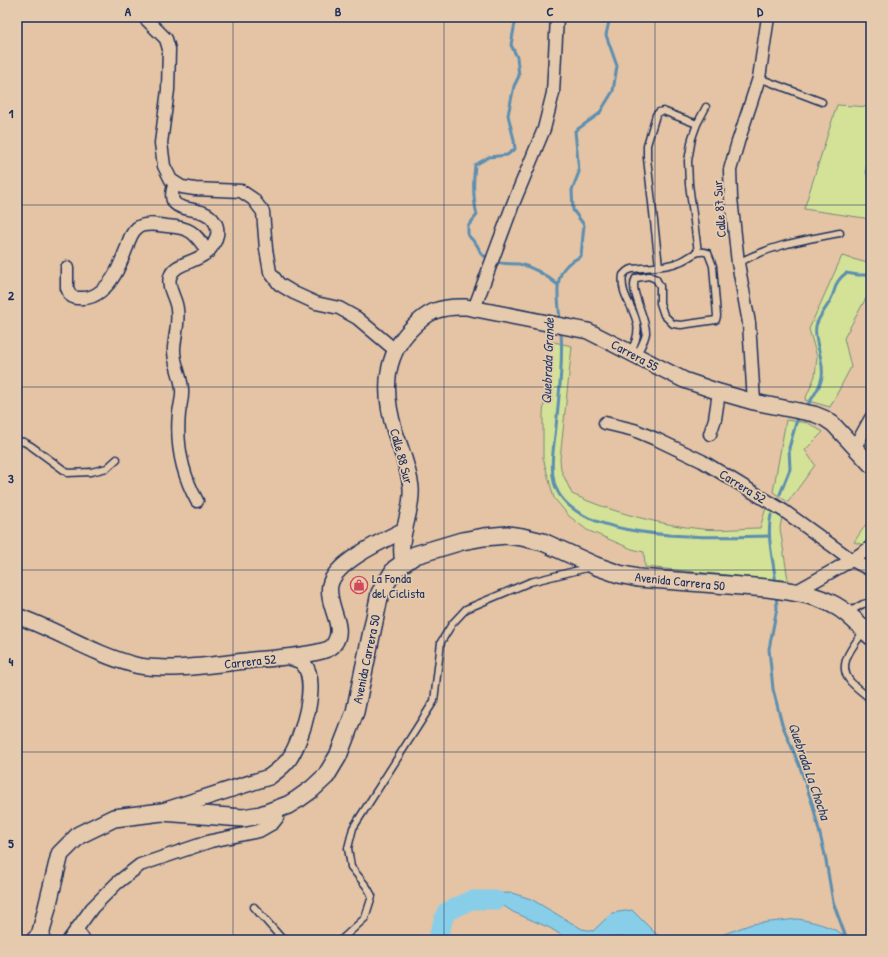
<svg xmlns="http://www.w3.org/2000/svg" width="888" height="957" viewBox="0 0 888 957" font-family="'Patrick Hand',sans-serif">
	<rect width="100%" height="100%" fill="#e4c4a4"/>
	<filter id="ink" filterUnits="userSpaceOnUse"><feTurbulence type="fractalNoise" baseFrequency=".025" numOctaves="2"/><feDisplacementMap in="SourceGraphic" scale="8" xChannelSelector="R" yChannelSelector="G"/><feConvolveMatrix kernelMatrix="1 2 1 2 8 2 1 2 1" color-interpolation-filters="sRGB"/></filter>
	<g filter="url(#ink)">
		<g fill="#d3e296" stroke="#77887a">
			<path d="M837 105 871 107V219L804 209Z"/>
			<path d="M842 256 871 264V292L870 291 844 338 851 367 830 407 805 400 815 376 817 357 809 329Z"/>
			<path d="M549 341 572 346 560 459 561 470 572 494C610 512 661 525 702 529 720 531 742 528 760 528L766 508 782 516 780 528 788 580 767 579 645 567 644 552 632 549 587 530 569 516 554 498 543 458V415Z"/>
			<path d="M786 420 808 423 823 432 805 450 815 465 788 502 773 492Z"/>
			<path d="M871 517V541L867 546 854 542Z"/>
		</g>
		<g fill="#88cee9" stroke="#5c8eb1">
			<path d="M512 893 531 899 582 929 593 931 612 913 632 910 655 933 664 940H629L625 937H614L612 940H569L550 928 513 912 504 906 470 908 471 894Z"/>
			<path d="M798 919C820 923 833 927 851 940H707L752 924Z"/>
		</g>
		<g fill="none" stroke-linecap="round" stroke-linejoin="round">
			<g stroke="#5c8eb1" stroke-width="3">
				<path d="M871 145 869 148 867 171 871 184"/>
				<path d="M489 258 482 255 477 245 468 235V226L477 215C473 199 473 181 475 165L489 157 507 155 515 149 514 140 508 115 514 86 519 76 517 57 511 45 516 17"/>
				<path d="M494 261C502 265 510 263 519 264 534 267 546 275 558 285"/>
				<path d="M560 321C559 303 553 278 567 265 571 261 577 259 581 256L584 225 573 210 572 190 579 172 575 131 599 114 613 91 617 66 606 35 610 17"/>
				<path d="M561 330C563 362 559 396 556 427 554 445 550 465 554 482 570 545 718 537 769 536"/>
				<path d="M806 407C812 399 820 388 822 377 825 359 813 342 816 326 818 317 826 309 830 301 837 288 833 283 846 273L858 275H871"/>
				<path d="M780 494 790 469 789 448 796 423 801 415"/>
				<path d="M771 515C766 539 774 561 776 585"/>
				<path d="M864 546 871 535"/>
				<path d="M776 594 777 608 769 649 773 689 782 724 800 767 813 806 825 855 833 902 847 940"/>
			</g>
			<path stroke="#88cee9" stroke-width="19" d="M437 940 446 912 471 900H496"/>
			<defs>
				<g id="service">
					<path d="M759 78 822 102"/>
					<path d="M698 252 689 184 688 161 692 138 697 124 706 107"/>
					<path d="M738 263C772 245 803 240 840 233"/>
					<path d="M659 266 647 158V145L656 115 659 112 663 111 697 124"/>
					<path d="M630 352C652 317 618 304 623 275L627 271 632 269C647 267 665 268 679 262 689 259 697 248 708 253L713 266 717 316 716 320 681 325 673 324 664 315 660 303V286L656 279 649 276 636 278C628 289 647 318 646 333 645 341 640 348 636 356"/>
					<path d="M17 441 24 442 31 446 68 473 91 472 107 468 117 459"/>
					<path d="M847 613 863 604 871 602"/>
					<path d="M864 631C854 645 836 664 850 681 856 688 864 693 871 700"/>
					<path d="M254 907 283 940"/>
					<path d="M341 940 365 918 372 896 367 887 351 867 348 848 353 828 434 701 441 642 452 624 466 609 530 582 591 567"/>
				</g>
				<g id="minor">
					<path d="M144 17 166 39 169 49 168 90 161 143 164 166 171 180 182 187 195 189 241 191 253 199 263 212 266 249 270 272 279 284 294 293 316 303 339 308 357 318 395 350"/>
					<path d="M175 183C161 219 201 201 214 221 217 225 218 230 217 235 210 266 175 258 170 277 167 288 176 298 177 309 179 323 175 335 174 348 173 362 181 375 182 389 183 398 180 405 179 413 176 444 182 474 197 501"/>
					<path d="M67 268V288L70 295C74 299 79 298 84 298 90 298 96 295 101 291 115 280 120 264 127 247 129 240 131 233 137 228 145 222 158 225 167 226 192 228 194 232 208 252"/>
					<path d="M474 309 513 204 544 129 553 93 557 17"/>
					<path d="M754 402 749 323 738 263 731 198 730 170 738 142 759 78 768 17"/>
					<path d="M605 423 634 430 658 440 702 461 784 511 852 560 871 570"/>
					<path d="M710 434 715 419 719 392"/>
					<path d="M855 447 871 418"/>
					<path d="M795 592 852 560 871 547"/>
					<path d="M76 929 84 940"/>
					<path d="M69 940 92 908 117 883 140 865 211 841 259 831 273 823 277 818V810"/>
				</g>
				<g id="tertiary">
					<path d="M403 562C397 537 413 513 411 488 409 469 401 450 395 432 384 396 382 359 410 330 428 311 439 306 466 307L588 331 684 380 719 392 754 402 814 414 824 418 833 424 871 465"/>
					<path d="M17 616C57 630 93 654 135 665 147 668 161 668 174 668 200 667 227 663 253 660 275 658 299 657 322 651 326 650 332 648 334 644 341 635 338 624 335 615 332 605 328 595 330 585 335 562 384 540 404 530"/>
					<path d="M163 811 269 777C277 771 283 767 289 759 302 740 320 682 303 663 300 660 293 658 289 657"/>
				</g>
				<path id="secondary" d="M35 940 40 936 60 854 79 835 114 818 162 812 243 818 261 815 288 805 298 799 312 789 326 776 338 756 355 712 380 593 395 569 415 555 462 541 484 537 507 535 522 537 543 542 596 566 619 574 638 578 767 588C790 591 815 594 836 606 849 613 860 626 871 636"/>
			</defs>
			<use href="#service" stroke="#1b2f5e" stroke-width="9"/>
			<use href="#minor" stroke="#1b2f5e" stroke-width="15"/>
			<use href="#tertiary" stroke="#1b2f5e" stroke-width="18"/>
			<use href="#secondary" stroke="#1b2f5e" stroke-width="20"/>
			<use href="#service" stroke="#e6caad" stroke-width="6"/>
			<use href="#minor" stroke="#e6caad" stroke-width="12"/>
			<use href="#tertiary" stroke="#e6caad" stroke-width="15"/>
			<use href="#secondary" stroke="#e6caad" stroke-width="17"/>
		</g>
	</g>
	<path fill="none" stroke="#1b2f5e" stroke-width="1" stroke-opacity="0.55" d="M233 17V940M444 17V940M655 17V940M17 205H871M17 387H871M17 570H871M17 752H871"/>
	<defs>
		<symbol id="shop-ring" viewBox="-11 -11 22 22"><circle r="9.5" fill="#e6caad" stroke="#d1495b" stroke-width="1.5"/><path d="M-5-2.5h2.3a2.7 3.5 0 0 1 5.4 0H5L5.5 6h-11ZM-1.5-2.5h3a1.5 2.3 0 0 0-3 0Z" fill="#d1495b"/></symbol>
	</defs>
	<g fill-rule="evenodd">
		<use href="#shop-ring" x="349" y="575" width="20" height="20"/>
	</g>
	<g text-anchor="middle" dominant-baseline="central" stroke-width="3.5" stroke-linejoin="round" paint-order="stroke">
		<g font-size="13" fill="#1b2f5e" stroke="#e6caad">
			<text transform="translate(719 209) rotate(-94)">Calle 87 Sur</text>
			<text transform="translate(635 355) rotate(28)">Carrera 55</text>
			<text transform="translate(402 456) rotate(75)">Calle 88 Sur</text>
			<text transform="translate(743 486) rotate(32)">Carrera 52</text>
			<text transform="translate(680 581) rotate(6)">Avenida Carrera 50</text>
			<text transform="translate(366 659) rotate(-78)">Avenida Carrera 50</text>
			<text transform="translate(250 661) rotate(-6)">Carrera 52</text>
		</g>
		<g font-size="13" fill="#1b2f5e" stroke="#e6caad" text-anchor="start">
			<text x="372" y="578">La Fonda<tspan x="372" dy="15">del Ciclista</tspan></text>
		</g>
		<g font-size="14" font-style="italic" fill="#263f6c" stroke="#e6caad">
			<text transform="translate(547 361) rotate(-88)">Quebrada Grande</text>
			<text transform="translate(810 771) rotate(71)">Quebrada La Chocha</text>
		</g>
	</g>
	<rect width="888" height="957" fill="none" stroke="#e6caad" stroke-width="44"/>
	<rect x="22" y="22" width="844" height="913" fill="none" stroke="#1b2f5e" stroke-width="1.5"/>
	<g font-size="13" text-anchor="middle" font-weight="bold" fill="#1b2f5e">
		<text x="128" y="16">A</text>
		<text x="338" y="16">B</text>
		<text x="550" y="16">C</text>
		<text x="760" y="16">D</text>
		<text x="11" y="118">1</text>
		<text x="11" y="300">2</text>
		<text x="11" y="483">3</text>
		<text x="11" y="666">4</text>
		<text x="11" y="848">5</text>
	</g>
</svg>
